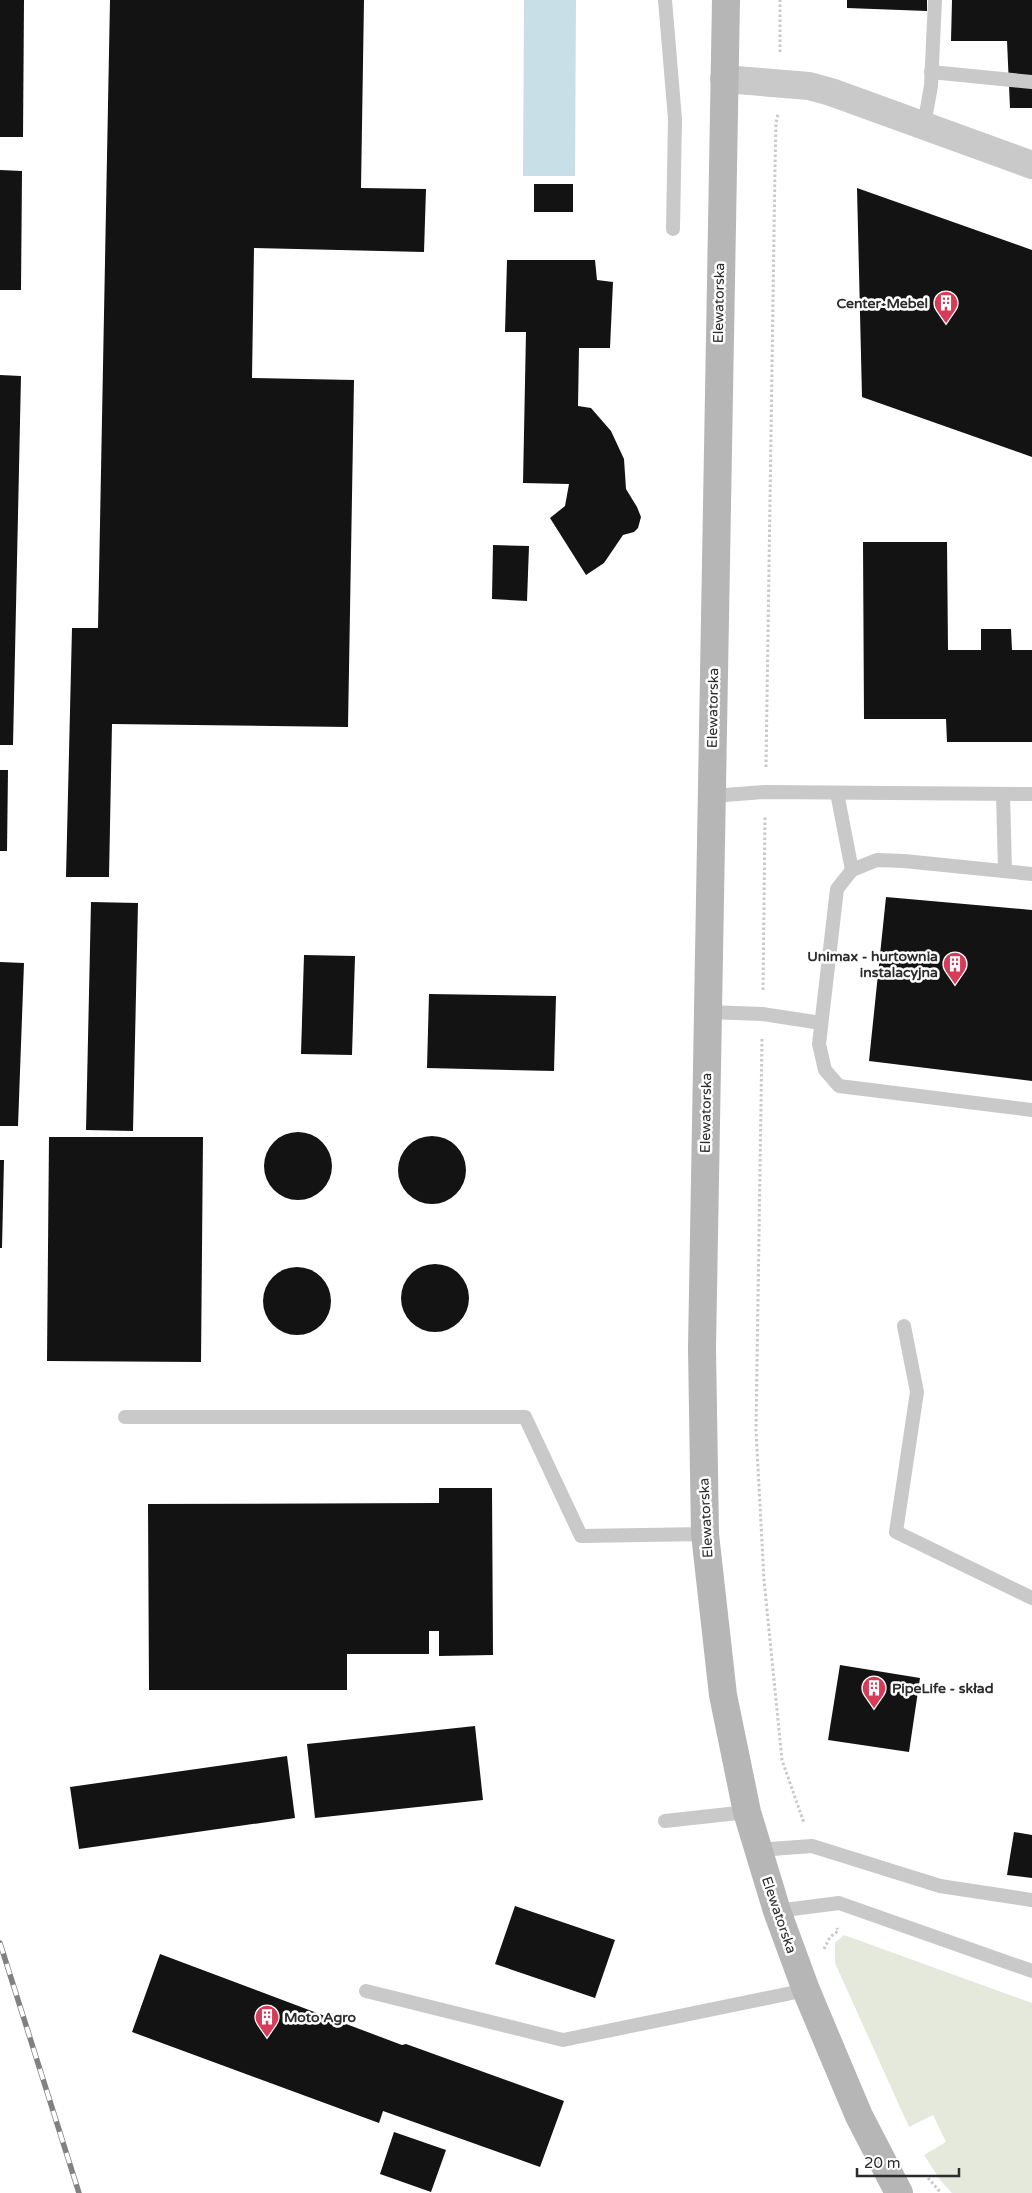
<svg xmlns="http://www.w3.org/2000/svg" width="1032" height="2193" viewBox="0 0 1032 2193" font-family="'Varela Round',sans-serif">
	<rect width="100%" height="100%" fill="#fff"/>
	<path fill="#e4e9db" d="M844 1935 1032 2003V2193H952L941 2181 924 2155 946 2142 933 2115 909 2127 835 1963V1943Z"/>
	<path fill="#c8dfe8" d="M524 0H576L575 176H523Z"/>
	<g fill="#131313">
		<path d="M0 0H24L23 137H0Z"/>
		<path d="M110 0H364L361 188 426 189 424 252 254 248 252 378 354 380 348 727 112 724 109 877H66L72 628H98Z"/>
		<path d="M847 0H927V11L847 8Z"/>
		<path d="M952 0H1032V108H1010L1007 41H951Z"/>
		<path d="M0 170 22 171 21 290H0Z"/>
		<rect x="534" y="184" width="39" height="28"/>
		<path d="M857 188 1032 250V457L862 397Z"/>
		<path d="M507 260H595L597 280 613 282 610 348H579L578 406 591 408 611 431 624 459 626 489 637 507 641 517 638 528 634 532 623 535 604 563 586 575 550 518 565 506 569 484 523 483 526 332H505Z"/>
		<path d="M0 375 21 376 13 745H0Z"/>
		<path d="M863 542H947L948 650H981V629H1011L1012 650H1032V742H947L946 719H864Z"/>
		<path d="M493 545 529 546 527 601 492 599Z"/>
		<path d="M0 770H8L7 851H0Z"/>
		<path d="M886 897 1032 910V1081L869 1061Z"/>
		<path d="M91 902 138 903 133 1131 86 1130Z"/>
		<path d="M304 955 355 956 352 1055 301 1054Z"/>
		<path d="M0 962 24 963 18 1126H0Z"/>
		<path d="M429 994 556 996 554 1071 427 1068Z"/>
		<circle cx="298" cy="1166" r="34"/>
		<circle cx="432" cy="1170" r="34"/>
		<path d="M49 1137H203L201 1362 47 1361Z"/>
		<path d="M0 1160H4L2 1248H0Z"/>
		<circle cx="435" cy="1298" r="34"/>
		<circle cx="297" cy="1301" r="34"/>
		<path d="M439 1488H492L493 1655 439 1656V1631H429V1654H347V1690H149L148 1504 439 1503Z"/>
		<path d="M840 1665 920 1678 909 1752 828 1740Z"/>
		<path d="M475 1726 483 1800 315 1818 307 1744Z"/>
		<path d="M287 1756 295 1818 79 1849 70 1787Z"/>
		<path d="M1014 1832 1032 1835V1878L1007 1875Z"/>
		<path d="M515 1906 615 1940 595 1998 495 1964Z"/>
		<path d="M160 1954 402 2045 406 2044 564 2101 540 2167 383 2111 379 2123 132 2032Z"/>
		<path d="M394 2132 446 2150 431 2192 380 2174Z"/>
	</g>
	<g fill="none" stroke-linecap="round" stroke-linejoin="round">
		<g stroke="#c9c9c9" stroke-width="3" stroke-dasharray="2.5 2.5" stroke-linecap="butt">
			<path d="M780 52V0"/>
			<path d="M766 767 775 168 776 123 778 114"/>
			<path d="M763 990 765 816"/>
			<path d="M762 1039 756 1430 764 1580 782 1760 804 1823"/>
			<path d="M824 1949 830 1937 838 1931 837 1928"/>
			<path d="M928 2178 941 2193"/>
		</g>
		<g stroke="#c9c9c9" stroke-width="14">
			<path d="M665 0 675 119 673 229"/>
			<path d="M931 72 1032 82"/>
			<path d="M924 125 931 86 935 0"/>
			<path d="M837 793 852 870"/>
			<path d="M1003 794 1005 871"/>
			<path d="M712 796 765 792 1032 794"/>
			<path d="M1032 874 904 861 877 860 852 870 837 889 819 1044 825 1070 839 1086 1032 1110"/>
			<path d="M708 1012 762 1014 821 1023"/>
			<path d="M904 1326 917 1392 896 1532 1032 1598"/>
			<path d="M125 1417H525L581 1536 705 1534"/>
			<path d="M665 1821 747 1812"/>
			<path d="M757 1850 812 1846 940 1886 1032 1900"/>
			<path d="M777 1911 839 1903 1032 1971"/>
			<path d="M366 1991 563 2040 806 1990"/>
		</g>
		<path stroke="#c9c9c9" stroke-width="28" d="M724 79 809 86 831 92 1032 165"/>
		<path stroke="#b6b6b6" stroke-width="28" d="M726 0 702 1348 705 1534 723 1695 747 1812 777 1911 806 1990 859 2116 899 2193"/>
		<defs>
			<path id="rail" d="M0 1943 79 2193"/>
		</defs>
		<use href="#rail" stroke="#818181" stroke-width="5.5"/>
		<use href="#rail" stroke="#fff" stroke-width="4" stroke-dasharray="11" stroke-linecap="butt"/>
	</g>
	<defs>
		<symbol id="building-pin" viewBox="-11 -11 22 30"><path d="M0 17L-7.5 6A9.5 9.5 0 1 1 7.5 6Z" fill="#d63b57" stroke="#fff"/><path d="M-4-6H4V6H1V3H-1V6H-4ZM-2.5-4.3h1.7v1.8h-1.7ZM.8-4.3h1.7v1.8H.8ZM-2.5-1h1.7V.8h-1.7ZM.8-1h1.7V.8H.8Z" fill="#fff"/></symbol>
	</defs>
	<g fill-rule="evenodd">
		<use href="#building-pin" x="932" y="289" width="28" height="38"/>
		<use href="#building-pin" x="941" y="950" width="28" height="38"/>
		<use href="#building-pin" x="860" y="1674" width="28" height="38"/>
		<use href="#building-pin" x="253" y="2003" width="28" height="38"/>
	</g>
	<g text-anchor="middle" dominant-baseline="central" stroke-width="5" stroke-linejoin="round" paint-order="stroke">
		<g font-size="14" fill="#2c2c2c" stroke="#fff">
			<text transform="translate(719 303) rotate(-89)">Elewatorska</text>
			<text transform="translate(713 708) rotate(-89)">Elewatorska</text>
			<text transform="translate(706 1113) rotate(-89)">Elewatorska</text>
			<text transform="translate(706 1518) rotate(-93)">Elewatorska</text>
			<text transform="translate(779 1915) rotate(71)">Elewatorska</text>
		</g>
		<g font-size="14" font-weight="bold" fill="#2c2c2c" stroke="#fff" text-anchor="end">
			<text x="928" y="303">Center-Mebel</text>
			<text x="938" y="956">Unimax - hurtownia<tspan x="938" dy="16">instalacyjna</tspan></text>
			<text x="892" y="1688" text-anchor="start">PipeLife - skład</text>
			<text x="284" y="2017" text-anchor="start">Moto Agro</text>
		</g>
	</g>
	<path d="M857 2168v8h102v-8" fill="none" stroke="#2c2c2c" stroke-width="2.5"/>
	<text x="864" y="2168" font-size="15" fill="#2c2c2c" stroke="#ffffff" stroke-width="4" paint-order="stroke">20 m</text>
</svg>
